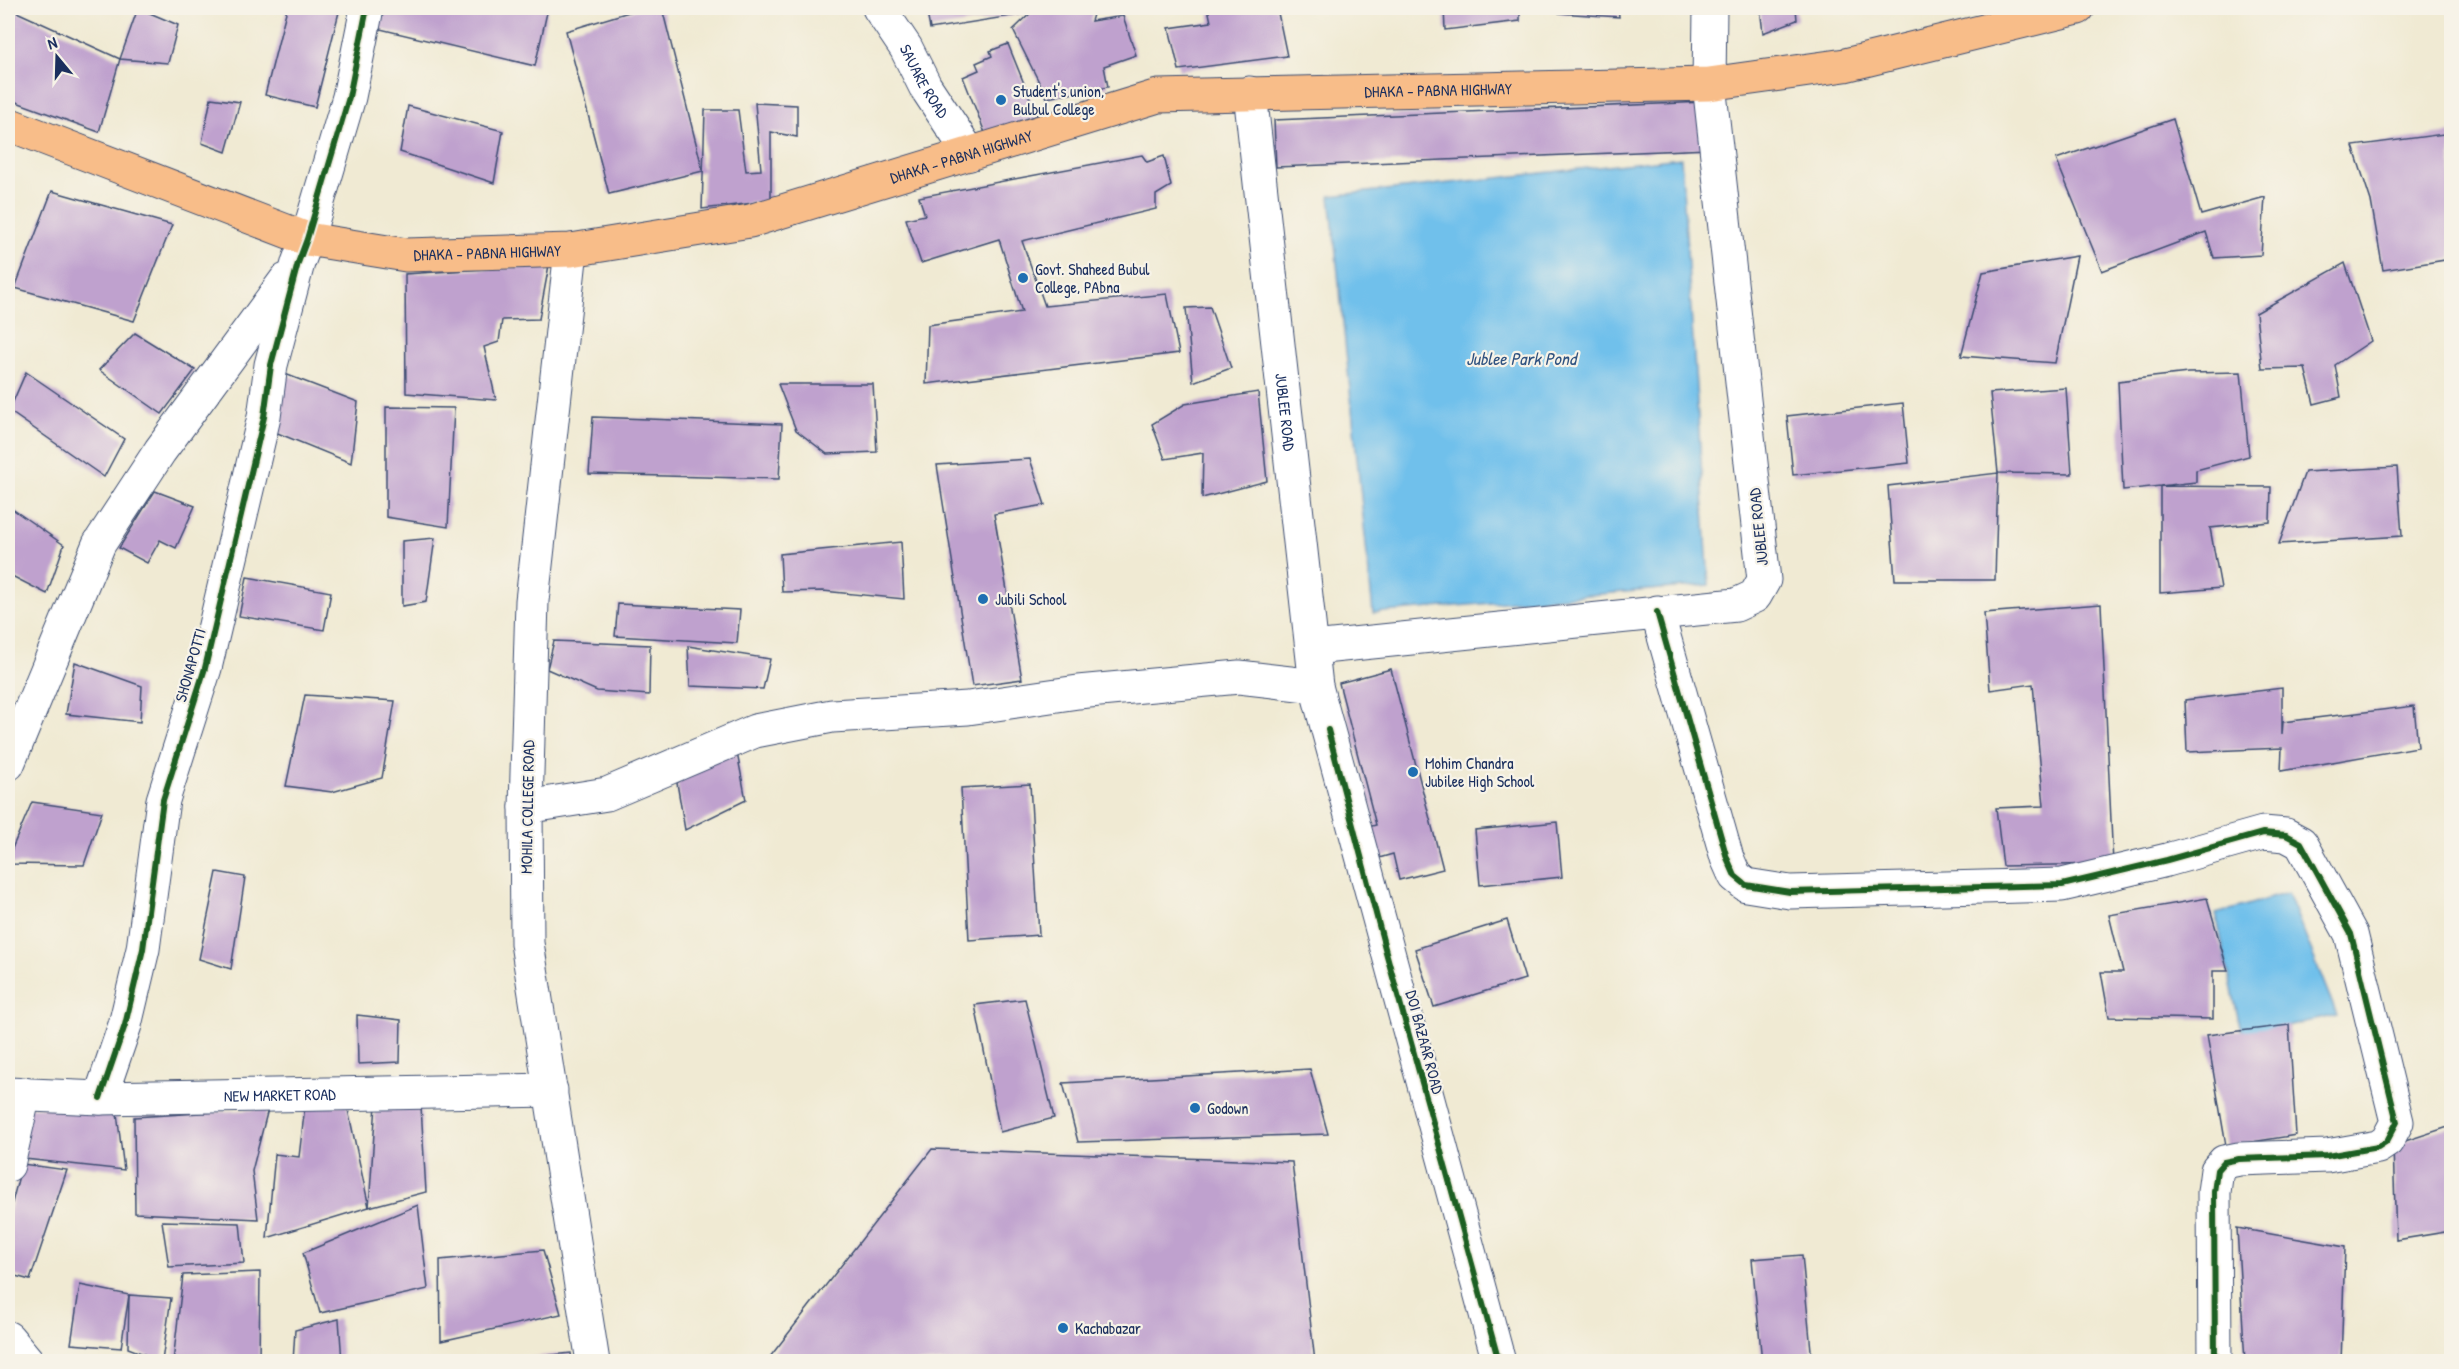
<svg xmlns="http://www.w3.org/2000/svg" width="2459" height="1369" viewBox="0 0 2459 1369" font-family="'Patrick Hand',sans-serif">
	<rect width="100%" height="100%" fill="#f7f3e8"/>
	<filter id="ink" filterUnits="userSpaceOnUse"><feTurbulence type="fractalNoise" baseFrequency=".0167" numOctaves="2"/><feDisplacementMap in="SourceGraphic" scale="12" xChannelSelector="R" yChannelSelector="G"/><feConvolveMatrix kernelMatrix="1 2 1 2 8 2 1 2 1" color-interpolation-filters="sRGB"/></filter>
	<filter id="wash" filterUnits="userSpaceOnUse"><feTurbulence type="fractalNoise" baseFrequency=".008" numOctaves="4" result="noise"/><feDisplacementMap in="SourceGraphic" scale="24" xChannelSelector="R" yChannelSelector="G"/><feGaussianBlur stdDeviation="1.35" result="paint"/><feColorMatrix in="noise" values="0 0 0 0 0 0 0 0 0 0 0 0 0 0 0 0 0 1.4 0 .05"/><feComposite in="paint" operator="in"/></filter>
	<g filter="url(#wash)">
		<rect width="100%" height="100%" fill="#f0ead3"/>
		<g fill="#6fc0eb" stroke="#4578a4" stroke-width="1.5">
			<path d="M1681 158 1709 585 1373 613 1330 196Z"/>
			<path d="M2288 893 2337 1015 2242 1036 2216 914Z"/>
		</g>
		<g id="blocks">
			<g fill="#bfa1ce">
				<path d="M8 8 120 59 99 132 8 99Z"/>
				<path d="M138 8 178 25 168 63 120 59Z"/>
				<path d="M287 8H340L315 107 265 95Z"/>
				<path d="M383 8H548L535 66 376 28Z"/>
				<path d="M642 8H662L703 171 609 194 566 31Z"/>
				<path d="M926 8H1029L1030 13 930 29Z"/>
				<path d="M1036 8H1095L1091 21 1123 16 1136 55 1104 66 1108 87 1047 98 1013 30Z"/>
				<path d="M1208 8H1277L1287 56 1179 70 1169 28 1211 22Z"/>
				<path d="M1444 8H1520V21L1445 30Z"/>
				<path d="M1559 8H1618L1619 17 1559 13Z"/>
				<path d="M1760 8H1796L1797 20 1763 33Z"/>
				<path d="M1008 44 1040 123 989 143 963 77 979 70 976 63 992 56 990 51Z"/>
				<path d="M211 98 240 102 226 152 202 143Z"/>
				<path d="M1706 102 1709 149 1276 167 1274 120Z"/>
				<path d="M755 103 797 105V137L771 132V201L702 209 705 110H738L746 171 761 170Z"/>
				<path d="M408 106 503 131 494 183 400 152Z"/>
				<path d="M2173 119 2201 215 2265 197 2261 255 2214 258 2206 232 2102 271 2056 159Z"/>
				<path d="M2451 133V259L2383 270 2371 201 2353 146Z"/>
				<path d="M1142 155 1147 162 1164 156 1171 186 1156 195V209L1022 241 1045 306 1167 294 1179 353 926 384 928 325 1022 312 999 239 921 263 906 219 925 215 919 197Z"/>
				<path d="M52 191 172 225 134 321 15 288Z"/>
				<path d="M2077 256 2055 363 1961 356 1983 272Z"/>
				<path d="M2345 263 2371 341 2335 365 2341 397 2314 404 2305 368 2262 369 2256 313Z"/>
				<path d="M549 265 539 319 502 320 499 342 484 347 496 400 406 393 405 274Z"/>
				<path d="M1210 307 1231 368 1193 382 1186 308Z"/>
				<path d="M135 333 195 370 162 414 99 370Z"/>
				<path d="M26 372 124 439 104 477 9 411Z"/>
				<path d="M2241 372 2249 456 2196 470V482L2160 486 2271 487 2270 522 2210 528 2221 588 2160 593V486L2123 490 2118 381 2188 373Z"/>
				<path d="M285 374 358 402 351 463 275 432Z"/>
				<path d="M778 384H873L877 452 827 454 796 430Z"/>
				<path d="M2066 388 2072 474 1998 473 1990 393Z"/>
				<path d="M1258 392 1267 481 1202 498 1203 453 1165 459 1152 424 1185 404Z"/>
				<path d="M1903 403 1909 463 1793 475 1787 416Z"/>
				<path d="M386 407 454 408 448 527 386 517Z"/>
				<path d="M593 417 782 424 779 479 589 474Z"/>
				<path d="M1030 459 1045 505 994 514 1022 679 972 686 937 465Z"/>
				<path d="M2397 467 2402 536 2279 544 2305 472Z"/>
				<path d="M1998 473 1995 580H1895L1888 486Z"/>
				<path d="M155 491 195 506 176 548 160 540 147 563 119 548Z"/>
				<path d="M8 506 64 545 47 594 8 574Z"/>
				<path d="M435 538 426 602 402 606V541Z"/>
				<path d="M901 542 904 599 823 591 782 592 780 554Z"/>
				<path d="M247 577 331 592 324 630 239 616Z"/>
				<path d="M618 604 740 610 737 643 615 636Z"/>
				<path d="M2101 604 2113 864 2003 866 1996 808 2044 806 2033 684 1990 690 1984 613Z"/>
				<path d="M554 641 650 645 649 695 597 691 547 669Z"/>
				<path d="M688 646 770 659 763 689 690 686Z"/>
				<path d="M75 662 142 686 140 722 66 714Z"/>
				<path d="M1391 669 1443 869 1399 880 1393 854 1372 860 1364 828 1376 825 1339 683Z"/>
				<path d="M2282 688V735L2283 722 2414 706 2418 747 2281 771 2282 748 2187 752 2185 700Z"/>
				<path d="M305 695 395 701 382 778 332 792 286 786Z"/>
				<path d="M735 742 746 800 685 830 677 783Z"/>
				<path d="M1030 784 1039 935 969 940 961 788Z"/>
				<path d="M32 802 102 812 84 865 8 864V858Z"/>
				<path d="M1557 822 1562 877 1480 885 1475 830Z"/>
				<path d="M217 872 245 877 231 969 199 959Z"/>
				<path d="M2207 898 2228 971H2213V1019L2109 1017 2101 972H2123L2109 915Z"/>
				<path d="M1507 920 1525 979 1434 1007 1415 949Z"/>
				<path d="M1025 999 1054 1118 1000 1132 975 1005Z"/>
				<path d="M357 1015 401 1020 400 1062 358 1064Z"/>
				<path d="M2289 1025 2296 1135 2226 1146 2207 1035Z"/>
				<path d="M1310 1069 1328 1134 1078 1142 1063 1083Z"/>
				<path d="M376 1104 421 1106 426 1192 369 1207Z"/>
				<path d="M116 1105 124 1170 16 1158 26 1108Z"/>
				<path d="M347 1105 369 1207 267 1238 275 1154 299 1157 305 1106Z"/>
				<path d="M268 1109 252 1171 258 1219 135 1213 134 1117Z"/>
				<path d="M2451 1126V1231L2396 1240 2393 1145Z"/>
				<path d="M932 1149 1292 1162 1315 1362H766Z"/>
				<path d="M22 1164 67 1170 30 1280 8 1274V1218Z"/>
				<path d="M418 1205 428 1289 320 1313 303 1253Z"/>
				<path d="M162 1221 240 1223 244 1263 169 1267Z"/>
				<path d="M2237 1228 2345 1247 2341 1362H2245Z"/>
				<path d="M543 1250 561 1314 441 1341 440 1260Z"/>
				<path d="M1802 1255 1812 1361 1762 1362 1752 1259Z"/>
				<path d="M260 1272 259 1362H173L183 1275Z"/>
				<path d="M80 1285 129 1295 121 1348 71 1344Z"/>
				<path d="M129 1295 171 1298 162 1361 128 1348Z"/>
				<path d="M339 1319 342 1362H293L295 1330Z"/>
				<path d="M571 1353 572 1362H507V1360Z"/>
			</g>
		</g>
	</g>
	<g filter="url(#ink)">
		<use href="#blocks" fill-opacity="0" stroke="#3b4b70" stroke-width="1.5"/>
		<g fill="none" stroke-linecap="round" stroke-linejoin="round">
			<defs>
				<g id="minor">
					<path id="s1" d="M879 8 906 48 925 86 970 154"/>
					<path id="s2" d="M1250 93 1316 686 1499 1362"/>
					<path d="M571 250 532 601 526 807 527 943 593 1362"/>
					<path d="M1657 612 1727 858 1735 876 1746 885 1790 892 2062 885 2167 860 2263 833 2286 835 2301 843 2351 934 2397 1122 2387 1141 2378 1147 2327 1156 2239 1159 2224 1162 2217 1170 2214 1192 2215 1362"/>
					<path d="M1313 648 1736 605 1755 596 1764 580 1709 84 1710 8"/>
					<path d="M8 764 99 544 160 451 286 280"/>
					<path d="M526 807 607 794 755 731 832 716 968 708 1078 692 1239 677 1316 686"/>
					<path id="s3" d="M8 1094 100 1098 551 1090"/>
					<path d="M100 1098 125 1025 143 949 163 800 205 668 264 417 271 365 298 263 307 239 349 97 367 8"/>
					<path d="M8 1165 24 1094"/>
					<path d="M8 1338 28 1362"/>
				</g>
				<g id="major">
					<path id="s4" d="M8 124 307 239 406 255 571 250 750 221 1158 96 1709 84 1845 65 2078 8"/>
				</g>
			</defs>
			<use href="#minor" stroke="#3b4b70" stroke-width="35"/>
			<use href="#major" stroke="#3b4b70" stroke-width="35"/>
			<use href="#minor" stroke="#fff" stroke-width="33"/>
			<use href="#major" stroke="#f8bd89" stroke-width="33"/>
			<defs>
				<g id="cycleway">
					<path d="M1657 612 1727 858 1735 876 1746 885 1790 892 2062 885 2167 860 2263 833 2286 835 2301 843 2351 934 2397 1122 2387 1141 2378 1147 2327 1156 2239 1159 2224 1162 2217 1170 2214 1192 2215 1362"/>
					<path d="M1328 730 1386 952 1499 1362"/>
					<path d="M100 1098 125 1025 143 949 163 800 205 668 264 417 271 365 298 263 307 239 349 97 367 8"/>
				</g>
			</defs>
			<use href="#cycleway" stroke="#f7f3e8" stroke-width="10"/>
			<use href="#cycleway" stroke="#1b5e20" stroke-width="6"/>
		</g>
	</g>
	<g fill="#1f6fb2" stroke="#f7f3e8" stroke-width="2">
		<circle cx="1001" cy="100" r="6"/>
		<circle cx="1023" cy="278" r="6"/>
		<circle cx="983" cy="599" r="6"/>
		<circle cx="1413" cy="772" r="6"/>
		<circle cx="1195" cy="1108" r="6"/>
		<circle cx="1063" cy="1328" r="6"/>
	</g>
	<g text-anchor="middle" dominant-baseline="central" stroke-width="4.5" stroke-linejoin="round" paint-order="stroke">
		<g font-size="16" fill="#1b2f5e" stroke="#f7f3e8">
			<text stroke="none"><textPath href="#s1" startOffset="86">SAUARE ROAD</textPath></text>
			<text stroke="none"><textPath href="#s4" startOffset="1474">DHAKA - PABNA HIGHWAY</textPath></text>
			<text stroke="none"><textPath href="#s4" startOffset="988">DHAKA - PABNA HIGHWAY</textPath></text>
			<text stroke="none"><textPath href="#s4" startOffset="502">DHAKA - PABNA HIGHWAY</textPath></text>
			<text stroke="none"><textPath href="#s2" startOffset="321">JUBLEE ROAD</textPath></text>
			<text transform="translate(1758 527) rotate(-96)">JUBLEE ROAD</text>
			<text transform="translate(190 665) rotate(-74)">SHONAPOTTI</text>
			<text transform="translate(527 807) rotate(-89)">MOHILA COLLEGE ROAD</text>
			<text transform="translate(1425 1042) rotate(75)">DOI BAZAAR ROAD</text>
			<text stroke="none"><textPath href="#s3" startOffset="272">NEW MARKET ROAD</textPath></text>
		</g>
		<g font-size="16" fill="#1b2f5e" stroke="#f7f3e8" text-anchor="start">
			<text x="1013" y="91">Student's union,<tspan x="1013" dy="18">Bulbul College</tspan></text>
			<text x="1035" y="269">Govt. Shaheed Bubul<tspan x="1035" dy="18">College, PAbna</tspan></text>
			<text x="995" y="599">Jubili School</text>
			<text x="1425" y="763">Mohim Chandra<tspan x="1425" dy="18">Jubilee High School</tspan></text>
			<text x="1207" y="1108">Godown</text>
			<text x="1075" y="1328">Kachabazar</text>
		</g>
		<g font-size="18" font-style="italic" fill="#305381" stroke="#f7f3e8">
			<text x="1521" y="358">Jublee Park Pond</text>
		</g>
	</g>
	<rect width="2459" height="1369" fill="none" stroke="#f7f3e8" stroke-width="30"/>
	<g transform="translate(57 57) rotate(341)" stroke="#f7f3e8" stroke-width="4.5" paint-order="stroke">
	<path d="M0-4.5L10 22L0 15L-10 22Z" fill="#1b2f5e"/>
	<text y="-9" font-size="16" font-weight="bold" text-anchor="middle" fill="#1b2f5e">N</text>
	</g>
</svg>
